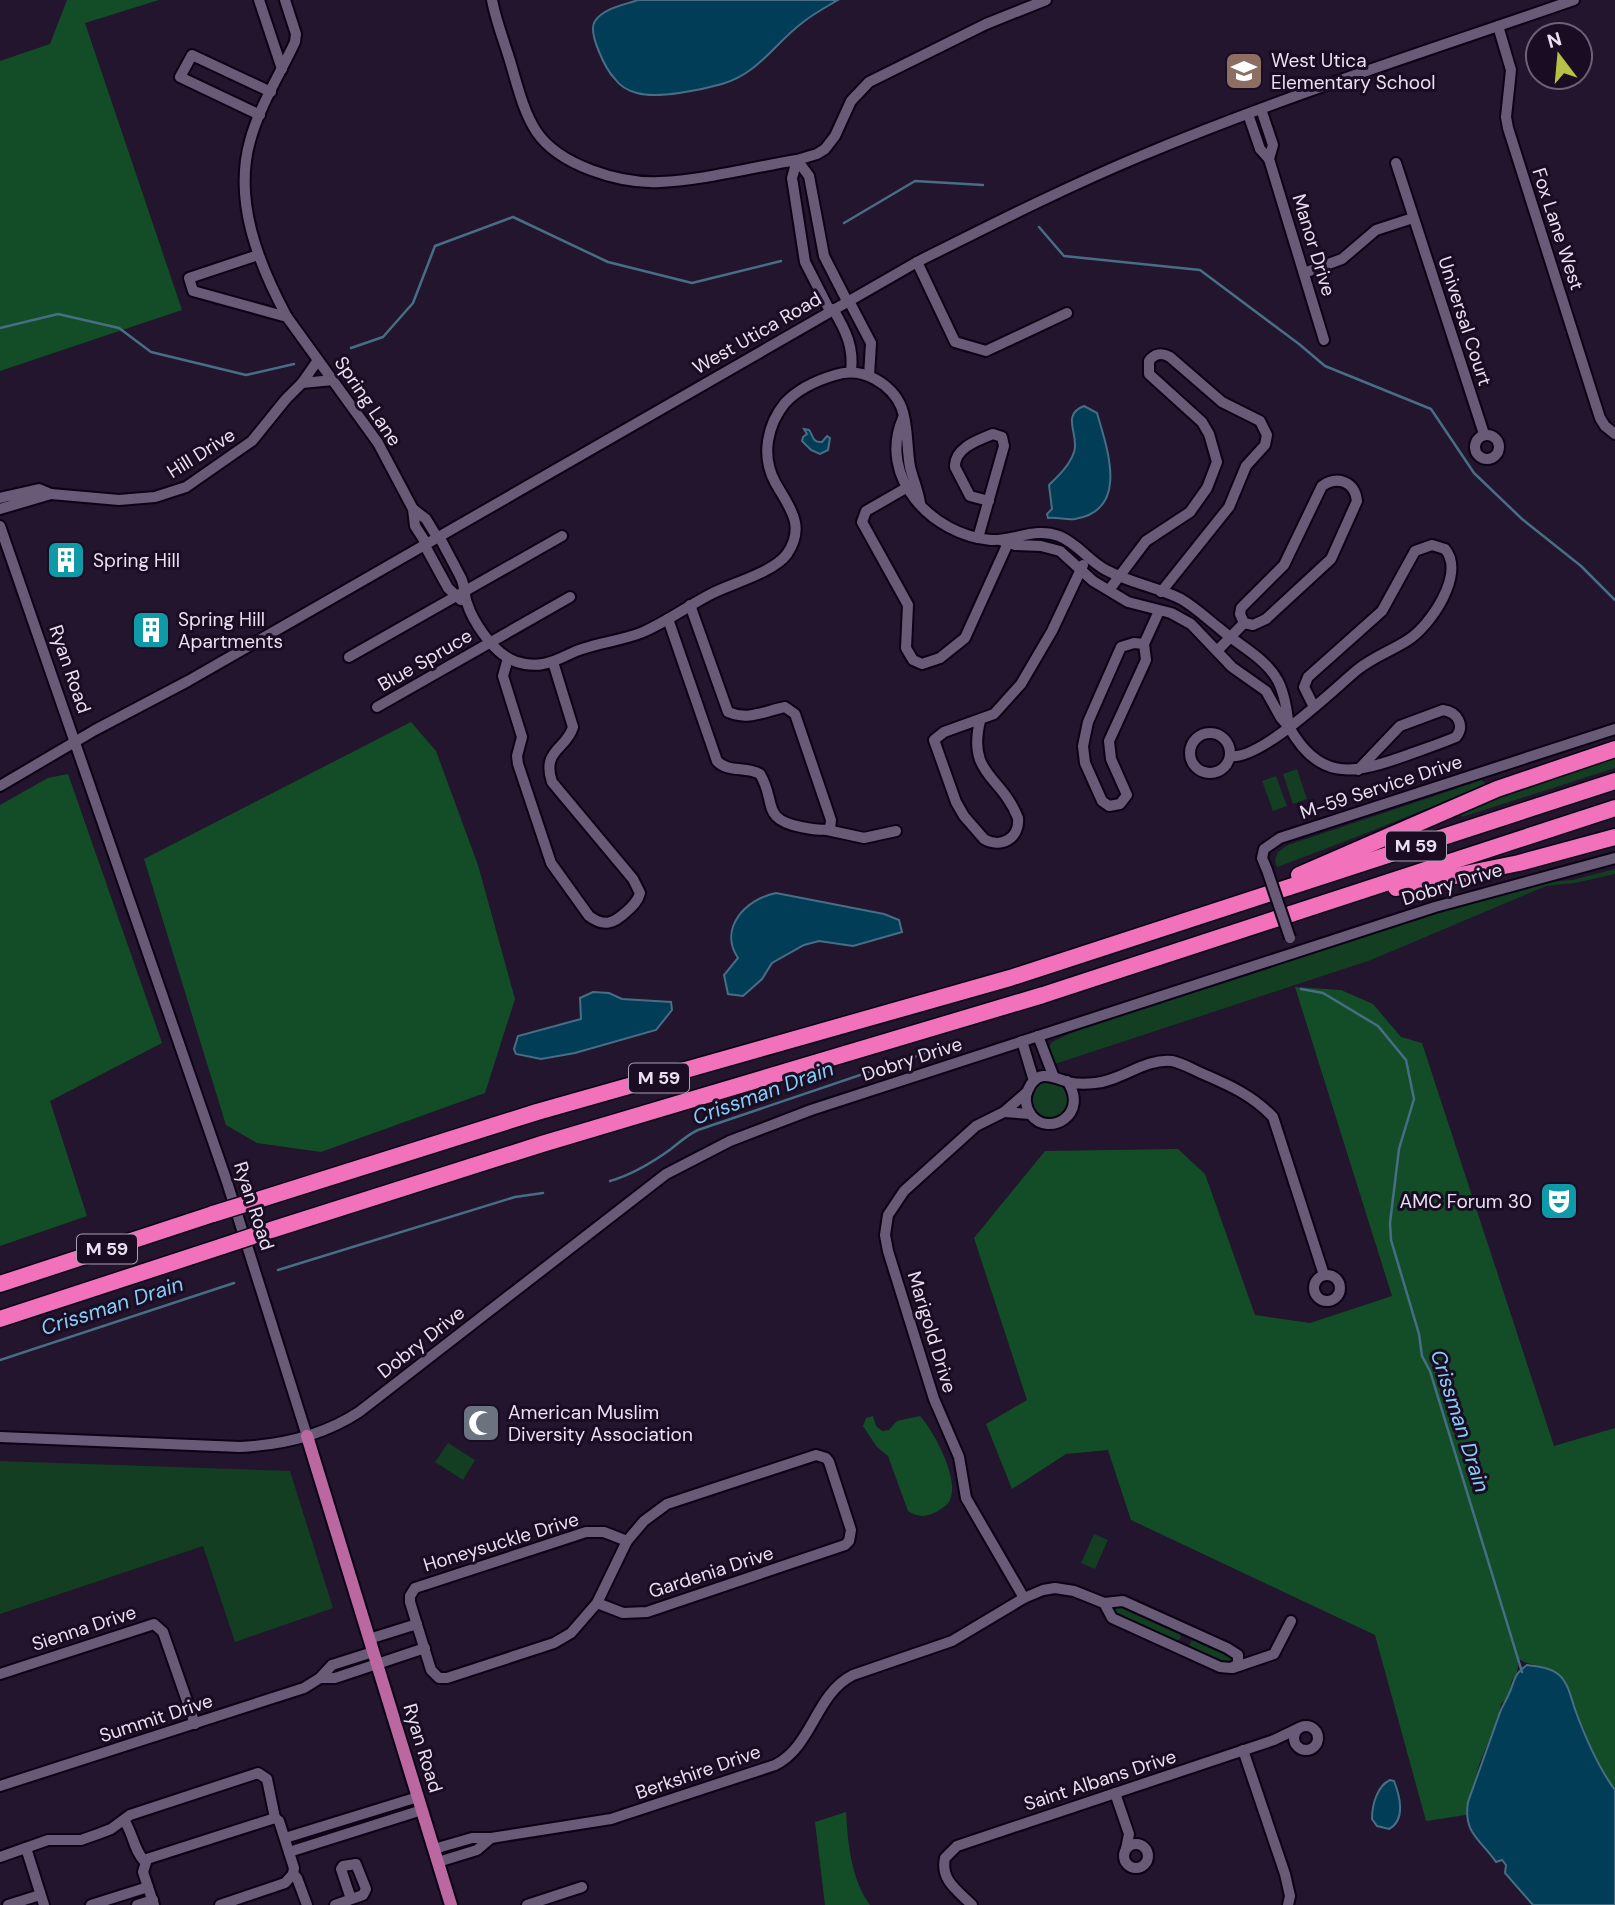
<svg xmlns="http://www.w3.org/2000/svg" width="1615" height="1905" viewBox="0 0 1615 1905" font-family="'DM Sans',sans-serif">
	<rect width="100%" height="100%" fill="#22152d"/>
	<g fill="#133e21">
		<path d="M1615 758V768L1462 817 1460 813 1481 804Z"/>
		<path d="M1297 769 1307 799 1293 804 1283 774Z"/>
		<path d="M1276 776 1287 806 1273 811 1262 781Z"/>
		<path d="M1482 780 1485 784C1416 814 1347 841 1277 867L1275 860 1278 852 1288 845Z"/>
		<path d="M1615 869V874L1575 883 1546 886 1371 960 1058 1063 1054 1064 1048 1049 1052 1042 1079 1029 1445 910 1540 883 1572 880Z"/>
		<circle cx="1050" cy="1099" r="18"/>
		<path d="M448 1443 475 1460 463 1480 435 1462Z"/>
		<path d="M0 1461 290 1471 333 1608 235 1642 203 1546 0 1614Z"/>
		<path d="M1094 1534 1108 1540 1095 1569 1081 1563Z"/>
		<path d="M1121 1605 1180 1632 1181 1638 1175 1642 1117 1615 1115 1609Z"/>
		<path d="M1192 1639H1196L1228 1653 1232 1657 1233 1662 1224 1663 1192 1649 1189 1646Z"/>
	</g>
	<g fill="#124d27">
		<path d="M67 0H159L85 23 182 310 0 371V61L50 44Z"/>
		<path d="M411 722 436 751 478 865 515 999 485 1093 321 1152 257 1143 226 1125 144 859Z"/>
		<path d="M68 774 162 1043 50 1101 87 1216 0 1246V805L48 778Z"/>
		<path d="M1295 987 1341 990 1373 1004 1401 1037 1422 1043 1554 1446 1615 1428V1790C1599 1768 1588 1741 1578 1715 1570 1697 1570 1686 1554 1672 1545 1664 1530 1667 1519 1659L1517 1673 1512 1680 1508 1697 1501 1704 1498 1718 1479 1765 1466 1815 1426 1821 1375 1635 1131 1520 1108 1450 1066 1454 1012 1489 986 1424 1027 1400 974 1238 1045 1151 1178 1149 1205 1174 1255 1315 1310 1323 1392 1296Z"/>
		<path d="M873 1416 876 1426 882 1431 889 1430 897 1421 920 1416C934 1431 960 1480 950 1500 948 1505 942 1508 938 1511 927 1517 919 1518 908 1511L888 1456 877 1447 863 1426 866 1418Z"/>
		<path d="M846 1812C848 1844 851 1879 870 1905H825L815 1822Z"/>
	</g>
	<g fill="#023d57" stroke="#476e85" stroke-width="2">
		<path d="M638 0H838C826 7 813 14 802 23 773 45 759 73 722 84 701 90 658 99 637 93 629 91 620 86 615 79 606 70 587 32 595 21 604 8 624 5 638 0Z"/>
		<path d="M1084 406 1097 413C1107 448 1130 510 1075 519 1066 520 1057 517 1048 518L1047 514 1052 509 1049 485C1058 476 1070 465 1074 452 1080 435 1060 415 1084 406Z"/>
		<path d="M804 429 809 430C813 435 812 443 822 442L827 436 830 438 828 450 820 454 811 450 802 441 803 437 807 434Z"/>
		<path d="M776 893 884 914 899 920 902 932 853 946 819 941 804 945 772 963 762 979 743 996 728 994 724 975 738 958C718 928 746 899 776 893Z"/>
		<path d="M593 992 609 993 622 999 671 1002 672 1010 656 1030 575 1053 541 1059 516 1054 514 1049 518 1036 581 1019 580 998Z"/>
		<path d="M1527 1665C1538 1667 1549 1667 1558 1674 1569 1683 1571 1699 1576 1712 1586 1739 1598 1767 1615 1790V1905H1533L1505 1873 1506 1865 1502 1860 1496 1862C1480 1839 1463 1833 1468 1802L1498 1718C1501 1707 1504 1705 1508 1696 1516 1680 1511 1677 1527 1665Z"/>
		<path d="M1390 1780 1394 1781C1400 1796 1406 1820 1389 1829L1377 1826 1372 1819C1372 1805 1377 1786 1390 1780Z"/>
	</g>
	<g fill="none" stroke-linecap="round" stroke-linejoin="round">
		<g stroke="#476e85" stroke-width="2.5">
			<path d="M844 223 915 181 983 185"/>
			<path d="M1039 227 1064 256 1200 270 1299 344 1325 366 1431 409 1474 473 1522 519 1581 566 1615 600"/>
			<path d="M0 328 58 314 119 328 151 352 246 375 294 364"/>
			<path d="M351 348 383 337 413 303 435 246 513 217 608 262 692 283 781 261"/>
			<path d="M1301 989 1323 993 1378 1026 1406 1060 1414 1099 1399 1149 1390 1223 1391 1240 1419 1334 1422 1356 1430 1371 1522 1672"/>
			<path d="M610 1181C631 1175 653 1162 671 1149 680 1142 687 1135 698 1130L934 1050"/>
			<path d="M278 1270 515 1197 543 1193"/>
			<path d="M0 1360 234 1283"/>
		</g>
		<defs>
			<g id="minor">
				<path d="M259 0 282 69"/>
				<path d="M285 0 296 34 295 42C280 74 259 107 250 141 233 201 259 265 287 317"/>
				<path d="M492 0C496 21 504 41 510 61 517 84 523 111 536 131 559 166 621 184 660 182 706 180 752 167 797 160L817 154 825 149 835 136 851 101 869 82 986 24 1046 0"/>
				<path d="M1498 26 1511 70 1506 117 1508 128 1600 418 1605 426 1615 434"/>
				<path d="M1248 114 1260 149 1269 159 1273 145 1261 109"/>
				<path d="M260 115 180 77 192 55 271 92"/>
				<path d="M1269 159 1324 340"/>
				<path d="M1396 163 1484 434"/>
				<path d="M258 255 189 278 193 291 287 317 378 443 413 509"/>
				<path d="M917 262 955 342 986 351 1067 313"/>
				<path d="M1304 273 1342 259 1376 230 1413 218"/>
				<path d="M849 301 871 343 869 376"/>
				<path d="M833 309C846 331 854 347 851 372"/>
				<path d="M830 311 805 262 792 178 797 160 809 176 824 256 847 301"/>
				<path d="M318 360 302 383 333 380"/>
				<path d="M903 418C877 477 932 535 991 540 1014 541 1035 527 1059 536 1077 543 1089 561 1106 570 1130 583 1157 587 1181 599 1195 607 1206 618 1219 628 1238 645 1266 658 1278 681 1285 695 1287 712 1289 727L1281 718 1266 691 1232 667 1191 624 1171 613 1128 602 1093 581 1060 551 1041 546 1015 545 1000 540"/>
				<circle cx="1487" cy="447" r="12"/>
				<path d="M906 488 866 511 862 522 908 605 906 648 913 660 922 664 940 658 965 638 1008 543"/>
				<path d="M51 494 119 500 155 497 186 487 252 441 286 399 302 383"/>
				<path d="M0 498 39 489 51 494 0 509"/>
				<path d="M0 526 227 1182 307 1436"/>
				<path d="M439 536C446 550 454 564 461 578 465 586 464 595 467 603 473 622 491 648 508 658 518 664 532 666 543 664 557 662 569 653 582 649 602 642 624 640 643 632 668 621 689 605 713 593 733 583 774 572 787 554 807 525 788 506 775 482 761 456 767 425 785 403 798 389 818 380 835 375 850 370 862 372 875 379 913 400 904 432 910 467 913 479 918 490 920 503"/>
				<path d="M978 538 1004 446 1002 437 993 434C978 440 954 448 955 467L970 496 989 501"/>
				<path d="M426 543 415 526 413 509 426 519 437 537"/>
				<path d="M424 544 448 588 461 600"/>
				<path d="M1109 590 1146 541 1190 512 1207 488 1217 462 1209 434 1202 422 1149 374V361C1154 354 1162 352 1170 357L1222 402 1260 421 1267 435 1265 445 1246 466 1229 507 1161 592"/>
				<path d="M668 619 717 761C728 773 746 766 760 774 777 802 760 819 801 827 811 829 820 831 830 829L831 820 795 714 785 707C765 711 748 721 728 712L690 605"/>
				<path d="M1144 644 1134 643 1121 647 1088 722 1083 746 1085 763 1102 801 1109 806 1120 804 1127 795 1111 759 1109 741 1146 660 1144 644 1159 611"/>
				<path d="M1217 651 1244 623 1253 625 1266 619 1331 559 1357 501C1355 482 1338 475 1322 486L1284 565 1241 608 1240 614 1244 623"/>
				<path d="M349 657 562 536"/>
				<path d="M508 658 503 676 522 737 517 756 518 764 551 863 589 916C604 927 613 924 626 912 633 906 638 901 640 893L633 879 552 782C541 750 567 749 573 727L553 662"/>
				<path d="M377 707 570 597"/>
				<path d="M980 721C967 775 1001 775 1018 818 1020 838 1001 849 984 839L964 816 956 802 934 740 944 732 994 714 1021 684 1052 631 1083 565"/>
				<path d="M1289 727C1318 779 1350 775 1399 758 1418 751 1437 745 1456 737 1465 726 1458 712 1443 710L1400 726 1358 770"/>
				<circle cx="1210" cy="753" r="20"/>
				<path d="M1230 756C1260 761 1333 690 1357 670 1373 657 1391 651 1408 640 1430 626 1466 574 1445 549L1432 545 1415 551 1382 611 1308 677 1304 687 1314 707"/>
				<path d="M0 786 95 730 188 681 917 262C991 225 1066 187 1143 155 1284 96 1430 50 1574 0"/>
				<path d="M827 830 864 838 896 831"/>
				<path d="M1267 870 1262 858 1264 849 1280 838 1615 729"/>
				<path d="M1038 1036 1053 1075"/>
				<path d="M1022 1041 1034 1081"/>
				<path d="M1067 1081C1090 1114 1049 1138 1031 1115 1026 1108 1024 1098 1028 1090 1037 1068 1053 1077 1068 1082 1076 1084 1087 1084 1095 1083 1121 1081 1145 1058 1172 1061 1182 1063 1192 1069 1201 1073 1229 1085 1252 1095 1273 1117L1324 1275"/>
				<path d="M1004 1112 1030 1114"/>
				<circle cx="1327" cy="1288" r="13"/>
				<path d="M0 1437 240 1447C282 1445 324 1435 359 1412L666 1174 730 1141 811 1110 1435 907 1615 858"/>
				<path d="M816 1455 826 1458 829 1462 851 1530 849 1541 845 1545 647 1612 623 1613 597 1603 571 1633 554 1643 447 1678H439L431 1670 410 1602V1596L415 1588 586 1532H604L627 1541 644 1521 667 1504Z"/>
				<path d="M1024 1598 966 1498 959 1457 934 1399 888 1251 885 1235 888 1215 904 1191 976 1126 1004 1112 1027 1092"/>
				<path d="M1123 1601 1227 1648 1238 1655V1664L1231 1668 1220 1667 1112 1618 1104 1603Z"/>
				<path d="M597 1603 627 1541"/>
				<path d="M369 1639 417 1624"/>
				<path d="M1233 1668 1274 1654 1291 1621"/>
				<path d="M0 1674 154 1624 163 1632 195 1724"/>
				<path d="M320 1678H335L425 1648"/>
				<circle cx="1306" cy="1738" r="12"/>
				<path d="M1243 1750 1285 1874 1290 1896 1288 1905"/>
				<path d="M0 1786 304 1688 320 1678 332 1665 373 1652"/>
				<path d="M1115 1793 1129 1834 1126 1849"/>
				<path d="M124 1820C133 1833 134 1851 145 1862"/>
				<path d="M285 1838 418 1797"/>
				<path d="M491 1838 611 1819 775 1765C813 1746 815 1694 853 1675L952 1641 1024 1598 1043 1590 1055 1588 1074 1591 1104 1603"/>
				<circle cx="1136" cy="1856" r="12"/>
				<path d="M26 1848 44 1905"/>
				<path d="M434 1849 472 1838H491L477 1850 438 1862"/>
				<path d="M289 1852 422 1810"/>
				<path d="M0 1857 48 1840H81L98 1834 111 1829 130 1815 258 1773 267 1779 275 1818"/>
				<path d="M293 1874 297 1878 307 1905"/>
				<path d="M8 1905 40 1895"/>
				<path d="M91 1905 148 1887"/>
				<path d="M137 1905 153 1900"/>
				<path d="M154 1905 143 1872 147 1859 275 1818 279 1821 294 1868 293 1874 285 1883 220 1905"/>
				<path d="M335 1905 363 1895 366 1889 356 1864 343 1866 341 1869 351 1899"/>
				<path d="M527 1905 582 1887"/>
				<path d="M972 1905C958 1891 940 1880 945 1858L957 1846 1274 1740 1299 1728"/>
			</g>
			<path id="major" d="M307 1436 451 1905"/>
			<g id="highway">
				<path d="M1299 875 1497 789 1615 749"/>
				<path d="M1396 888 1519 863 1615 837"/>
				<path d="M261 1199 537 1112 1010 978 1615 781"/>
				<path d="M271 1230 542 1144 1043 995 1615 808"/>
				<path d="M0 1284 213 1214"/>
				<path d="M0 1319 223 1246"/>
			</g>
		</defs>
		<use href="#minor" stroke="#0b0215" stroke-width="14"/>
		<use href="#major" stroke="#0b0215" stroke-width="16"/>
		<use href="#highway" stroke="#0b0215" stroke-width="19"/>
		<use href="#minor" stroke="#695a77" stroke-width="10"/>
		<use href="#major" stroke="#bb68a0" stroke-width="12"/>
		<use href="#highway" stroke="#f171bb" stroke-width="16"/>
		<defs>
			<path id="minor-bridge" d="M1267 870 1290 938"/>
			<g id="highway-bridge">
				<path d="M213 1214 261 1199"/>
				<path d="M223 1246 271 1230"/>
			</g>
		</defs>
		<use href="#minor-bridge" stroke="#0b0215" stroke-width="14" stroke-linecap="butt"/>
		<use href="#highway-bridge" stroke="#0b0215" stroke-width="19" stroke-linecap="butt"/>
		<use href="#minor-bridge" stroke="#695a77" stroke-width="10"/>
		<use href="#highway-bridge" stroke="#f171bb" stroke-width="16"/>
	</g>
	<defs>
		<symbol id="school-square" viewBox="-11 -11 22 22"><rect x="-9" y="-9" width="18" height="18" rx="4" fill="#8d6e63" stroke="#190c23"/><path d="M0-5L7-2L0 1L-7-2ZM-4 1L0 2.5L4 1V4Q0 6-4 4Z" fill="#fff"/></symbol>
		<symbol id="building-square" viewBox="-11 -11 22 22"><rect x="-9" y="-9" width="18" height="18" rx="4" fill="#0f9aa8" stroke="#190c23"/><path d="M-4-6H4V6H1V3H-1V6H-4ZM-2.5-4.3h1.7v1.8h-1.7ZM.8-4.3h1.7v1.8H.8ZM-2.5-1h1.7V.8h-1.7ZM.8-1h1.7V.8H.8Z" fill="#fff"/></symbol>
		<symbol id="theatre-square" viewBox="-11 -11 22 22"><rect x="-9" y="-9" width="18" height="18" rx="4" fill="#0f9aa8" stroke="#190c23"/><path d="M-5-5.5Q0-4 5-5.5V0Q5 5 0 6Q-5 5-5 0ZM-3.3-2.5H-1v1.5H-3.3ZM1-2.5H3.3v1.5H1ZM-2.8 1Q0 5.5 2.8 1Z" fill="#fff"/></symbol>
		<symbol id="mosque-square" viewBox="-11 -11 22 22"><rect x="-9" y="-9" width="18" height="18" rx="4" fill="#6b7280" stroke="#190c23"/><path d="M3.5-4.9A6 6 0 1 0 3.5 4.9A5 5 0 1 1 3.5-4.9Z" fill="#fff"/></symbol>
	</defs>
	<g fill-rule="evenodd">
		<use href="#school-square" x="1222" y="49" width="44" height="44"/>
		<use href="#building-square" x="44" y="538" width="44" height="44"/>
		<use href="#building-square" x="129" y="608" width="44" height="44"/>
		<use href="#theatre-square" x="1537" y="1179" width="44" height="44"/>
		<use href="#mosque-square" x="459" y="1401" width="44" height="44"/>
	</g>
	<g text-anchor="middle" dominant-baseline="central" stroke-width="6" stroke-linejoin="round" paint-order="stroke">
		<g fill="#190c23" stroke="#aba0b3" stroke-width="2">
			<rect x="1386" y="831.5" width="60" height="29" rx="5"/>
			<rect x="629" y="1063.5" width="60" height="29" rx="5"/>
			<rect x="77" y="1234.5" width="60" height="29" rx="5"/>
		</g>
		<g font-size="18" font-weight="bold" fill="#e9e0f1">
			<text x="1416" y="846">M 59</text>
			<text x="659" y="1078">M 59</text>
			<text x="107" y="1249">M 59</text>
		</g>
		<g font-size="19" fill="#e9e0f1" stroke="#190c23" text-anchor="start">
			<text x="1271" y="60">West Utica<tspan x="1271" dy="22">Elementary School</tspan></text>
			<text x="93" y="560">Spring Hill</text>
			<text x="178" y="619">Spring Hill<tspan x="178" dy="22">Apartments</tspan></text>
			<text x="1532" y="1201" text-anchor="end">AMC Forum 30</text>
			<text x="508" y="1412">American Muslim<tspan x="508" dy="22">Diversity Association</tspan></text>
		</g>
		<g font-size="19" fill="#e9e0f1" stroke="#190c23">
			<text transform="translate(1558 229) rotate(72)">Fox Lane West</text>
			<text transform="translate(1314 245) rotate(73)">Manor Drive</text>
			<text transform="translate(1465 321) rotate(72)">Universal Court</text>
			<text transform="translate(757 333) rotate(-30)">West Utica Road</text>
			<text transform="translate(368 401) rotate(56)">Spring Lane</text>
			<text transform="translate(201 453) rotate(-32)">Hill Drive</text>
			<text transform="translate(425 660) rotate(-30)">Blue Spruce</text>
			<text transform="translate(70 669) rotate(71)">Ryan Road</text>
			<text transform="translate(1381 787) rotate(-18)">M-59 Service Drive</text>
			<text transform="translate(1452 884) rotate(-17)">Dobry Drive</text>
			<text transform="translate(912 1059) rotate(-18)">Dobry Drive</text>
			<text transform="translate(254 1206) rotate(72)">Ryan Road</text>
			<text transform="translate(932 1332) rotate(73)">Marigold Drive</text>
			<text transform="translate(421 1342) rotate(-38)">Dobry Drive</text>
			<text transform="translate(501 1542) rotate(-17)">Honeysuckle Drive</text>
			<text transform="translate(711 1572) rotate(-18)">Gardenia Drive</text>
			<text transform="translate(84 1628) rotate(-18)">Sienna Drive</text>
			<text transform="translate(156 1718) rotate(-18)">Summit Drive</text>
			<text transform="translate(423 1748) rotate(73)">Ryan Road</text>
			<text transform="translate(698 1772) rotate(-19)">Berkshire Drive</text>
			<text transform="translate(1100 1780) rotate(-18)">Saint Albans Drive</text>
		</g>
		<g font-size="21" font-style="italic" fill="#84cef7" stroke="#190c23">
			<text transform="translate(763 1093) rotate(-20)">Crissman Drain</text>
			<text transform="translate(112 1306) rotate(-18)">Crissman Drain</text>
			<text transform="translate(1460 1421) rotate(72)">Crissman Drain</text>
		</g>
	</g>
	<g transform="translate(1559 56) rotate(344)"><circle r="33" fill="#190c23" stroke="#6c6175" stroke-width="2"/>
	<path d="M0-5L12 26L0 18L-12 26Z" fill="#b8c147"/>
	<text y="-10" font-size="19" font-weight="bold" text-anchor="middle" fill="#e9e0f1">N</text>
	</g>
</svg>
